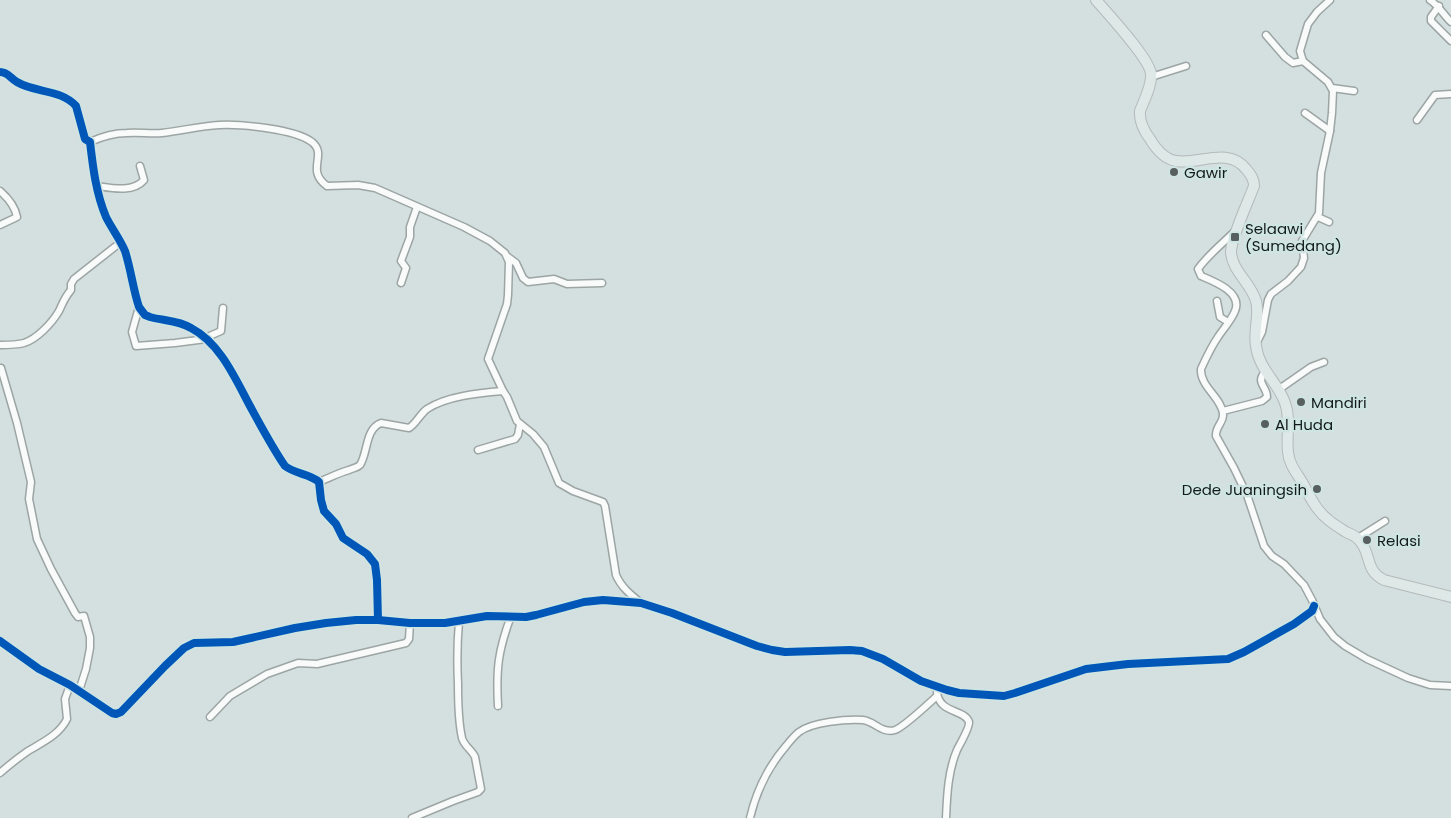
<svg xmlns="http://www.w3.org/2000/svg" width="1451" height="818" viewBox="0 0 1451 818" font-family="Poppins,sans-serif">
	<rect width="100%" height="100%" fill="#d4e0df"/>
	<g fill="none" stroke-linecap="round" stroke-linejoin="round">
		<defs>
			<g id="minor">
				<path d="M1430 0C1439 6 1443 14 1451 22"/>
				<path d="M1439 6 1431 17V21L1451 41"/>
				<path d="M1266 35 1285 57 1293 63 1303 61"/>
				<path d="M0 72C8 72 10 78 17 82 35 93 61 89 76 106L85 139 90 142C93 168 96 193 106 217 112 229 120 239 125 251 131 270 133 289 139 307L145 315 150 317C164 321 178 320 191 328 220 343 235 378 250 406 261 426 272 447 285 466 295 474 310 474 319 482L321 500 324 511 336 524 343 538 367 554 375 564 377 580 378 620"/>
				<path d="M1151 77 1186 66"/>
				<path d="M1332 88 1354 91"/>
				<path d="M1305 113 1330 131"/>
				<path d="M1417 120 1435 95 1451 94"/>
				<path d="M90 142C101 137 115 133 127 133 139 132 150 134 162 133 181 131 200 126 219 125 241 124 295 129 312 142 328 155 305 170 327 186L358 185 375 188 464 227 490 241 505 253 509 262 508 295 507 304 488 359 503 391"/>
				<path d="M97 186C111 188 133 193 144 180L140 166"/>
				<path d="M0 191C8 198 15 206 17 217L0 225"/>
				<path d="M1318 217 1329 222"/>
				<path d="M1234 232C1222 244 1208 255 1198 269L1201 276C1213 281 1243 292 1235 311 1231 321 1223 329 1218 337 1211 347 1206 358 1201 369 1200 387 1222 398 1223 414 1224 422 1215 427 1216 436L1234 468 1247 495 1264 546 1272 556 1284 564 1304 585 1312 600 1320 619 1334 637 1345 646 1367 659 1408 678 1430 685 1451 686"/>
				<path d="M508 257 516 263 523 278 528 282 554 279 567 284 602 283"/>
				<path d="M401 283 406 268 401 261 410 237V227L417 207"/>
				<path d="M1217 301 1220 317 1228 322"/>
				<path d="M139 307 132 332 136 346 175 343 206 339"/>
				<path d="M205 338 221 331 223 308"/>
				<path d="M1257 342 1262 332 1268 300 1271 294 1288 281 1301 267 1304 258 1302 241 1319 213 1321 173 1330 131 1332 113 1333 91 1328 82 1303 61 1300 51 1308 24 1317 12 1330 0"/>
				<path d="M0 345C8 345 16 345 24 343 37 339 52 323 59 311 63 303 64 298 71 290V284L74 279 121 242"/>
				<path d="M0 368H1L17 423 31 482 29 499 37 539 51 569 75 613 78 617 84 616 90 637V648L86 669 79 691"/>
				<path d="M1278 390 1311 367 1324 362"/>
				<path d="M1223 411 1262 401 1267 397C1267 386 1255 383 1265 372"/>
				<path d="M478 450 515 439 518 435 520 424"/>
				<path d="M319 482C329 478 338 473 349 470 353 468 357 468 360 465 368 453 365 429 381 423L409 428C416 424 420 414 427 409 447 396 479 393 503 391L507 397 517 421 533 434 544 447 559 483 573 491 603 502 605 506 616 575C621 587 631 595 641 603"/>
				<path d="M1358 538 1385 521"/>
				<path d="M0 641 39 669 70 685 112 713 116 714 121 712 165 666 184 648 194 643 233 642 295 628 326 623 356 620H378L410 623H445L487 616 526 617 536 615 584 602 603 600 641 603 672 613 757 646 772 650 785 652 850 650 862 651 883 659 921 681 947 690 959 693 1004 696 1015 693 1086 669 1128 664 1228 659 1244 652 1294 624 1312 611 1314 606"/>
				<path d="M937 692C939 714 965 709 969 722 970 727 960 744 957 750 948 771 947 795 946 818"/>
				<path d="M498 706C496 669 498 651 511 616"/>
				<path d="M210 717 230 696 267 674 298 663 317 664 406 643 409 639 410 623"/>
				<path d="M0 773C9 765 18 758 28 751 43 742 59 735 67 719L65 699 70 685"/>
				<path d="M412 818 453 801 478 792 481 789 475 757C472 750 464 746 462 738 458 720 458 702 458 684 457 663 457 643 459 622"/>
				<path d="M750 818C756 792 768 767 786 746 790 741 794 736 799 732 812 722 846 719 863 720 874 721 882 734 895 730 904 727 928 704 937 696"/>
			</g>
			<path id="primary" d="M1096 0C1108 14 1150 59 1151 74 1152 86 1144 100 1140 111 1139 122 1144 131 1150 139 1156 149 1164 159 1176 161 1199 165 1228 146 1246 169 1251 175 1254 179 1254 186 1248 202 1232 236 1231 251 1231 270 1251 283 1256 301 1260 315 1253 331 1256 346 1259 370 1278 382 1285 403 1291 418 1286 436 1288 452 1289 464 1296 472 1302 482 1307 491 1311 500 1317 508 1325 519 1335 525 1346 532 1351 534 1356 536 1359 540 1372 553 1364 570 1384 580L1451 597"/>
		</defs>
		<use href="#minor" stroke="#9ca5a4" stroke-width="9"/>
		<use href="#primary" stroke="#b4b9b9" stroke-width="12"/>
		<use href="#minor" stroke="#f9fafa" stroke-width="6"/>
		<use href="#primary" stroke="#dde8e7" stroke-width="10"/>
		<defs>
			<g id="cycleway">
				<path d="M0 72C8 72 10 78 17 82 35 93 61 89 76 106L85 139 90 142C93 168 96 193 106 217 112 229 120 239 125 251 131 270 133 289 139 307L145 315 150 317C164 321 178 320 191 328 220 343 235 378 250 406 261 426 272 447 285 466 295 474 310 474 319 482L321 500 324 511 336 524 343 538 367 554 375 564 377 580 378 620"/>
				<path d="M0 641 39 669 70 685 112 713 116 714 121 712 165 666 184 648 194 643 233 642 295 628 326 623 356 620H378L410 623H445L487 616 526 617 536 615 584 602 603 600 641 603 672 613 757 646 772 650 785 652 850 650 862 651 883 659 921 681 947 690 959 693 1004 696 1015 693 1086 669 1128 664 1228 659 1244 652 1294 624 1312 611 1314 606"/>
			</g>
		</defs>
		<use href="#cycleway" stroke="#cfe5e3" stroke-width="11"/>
		<use href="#cycleway" stroke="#0057b8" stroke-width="8"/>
	</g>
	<g fill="#57605f" stroke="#cfe5e3" stroke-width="2">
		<circle cx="1174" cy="172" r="5"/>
		<rect x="1230" y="232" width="10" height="10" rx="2.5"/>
		<circle cx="1301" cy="402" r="5"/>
		<circle cx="1265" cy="424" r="5"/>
		<circle cx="1317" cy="489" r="5"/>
		<circle cx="1367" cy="540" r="5"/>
	</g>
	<g text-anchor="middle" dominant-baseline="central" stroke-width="5" stroke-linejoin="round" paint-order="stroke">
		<g font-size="15" fill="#131b1a" stroke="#cfe5e3" text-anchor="start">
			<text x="1184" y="172">Gawir</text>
			<text x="1245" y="228">Selaawi<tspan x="1245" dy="17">(Sumedang)</tspan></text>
			<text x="1311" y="402">Mandiri</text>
			<text x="1275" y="424">Al Huda</text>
			<text x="1307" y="489" text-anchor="end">Dede Juaningsih</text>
			<text x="1377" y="540">Relasi</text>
		</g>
	</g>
</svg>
